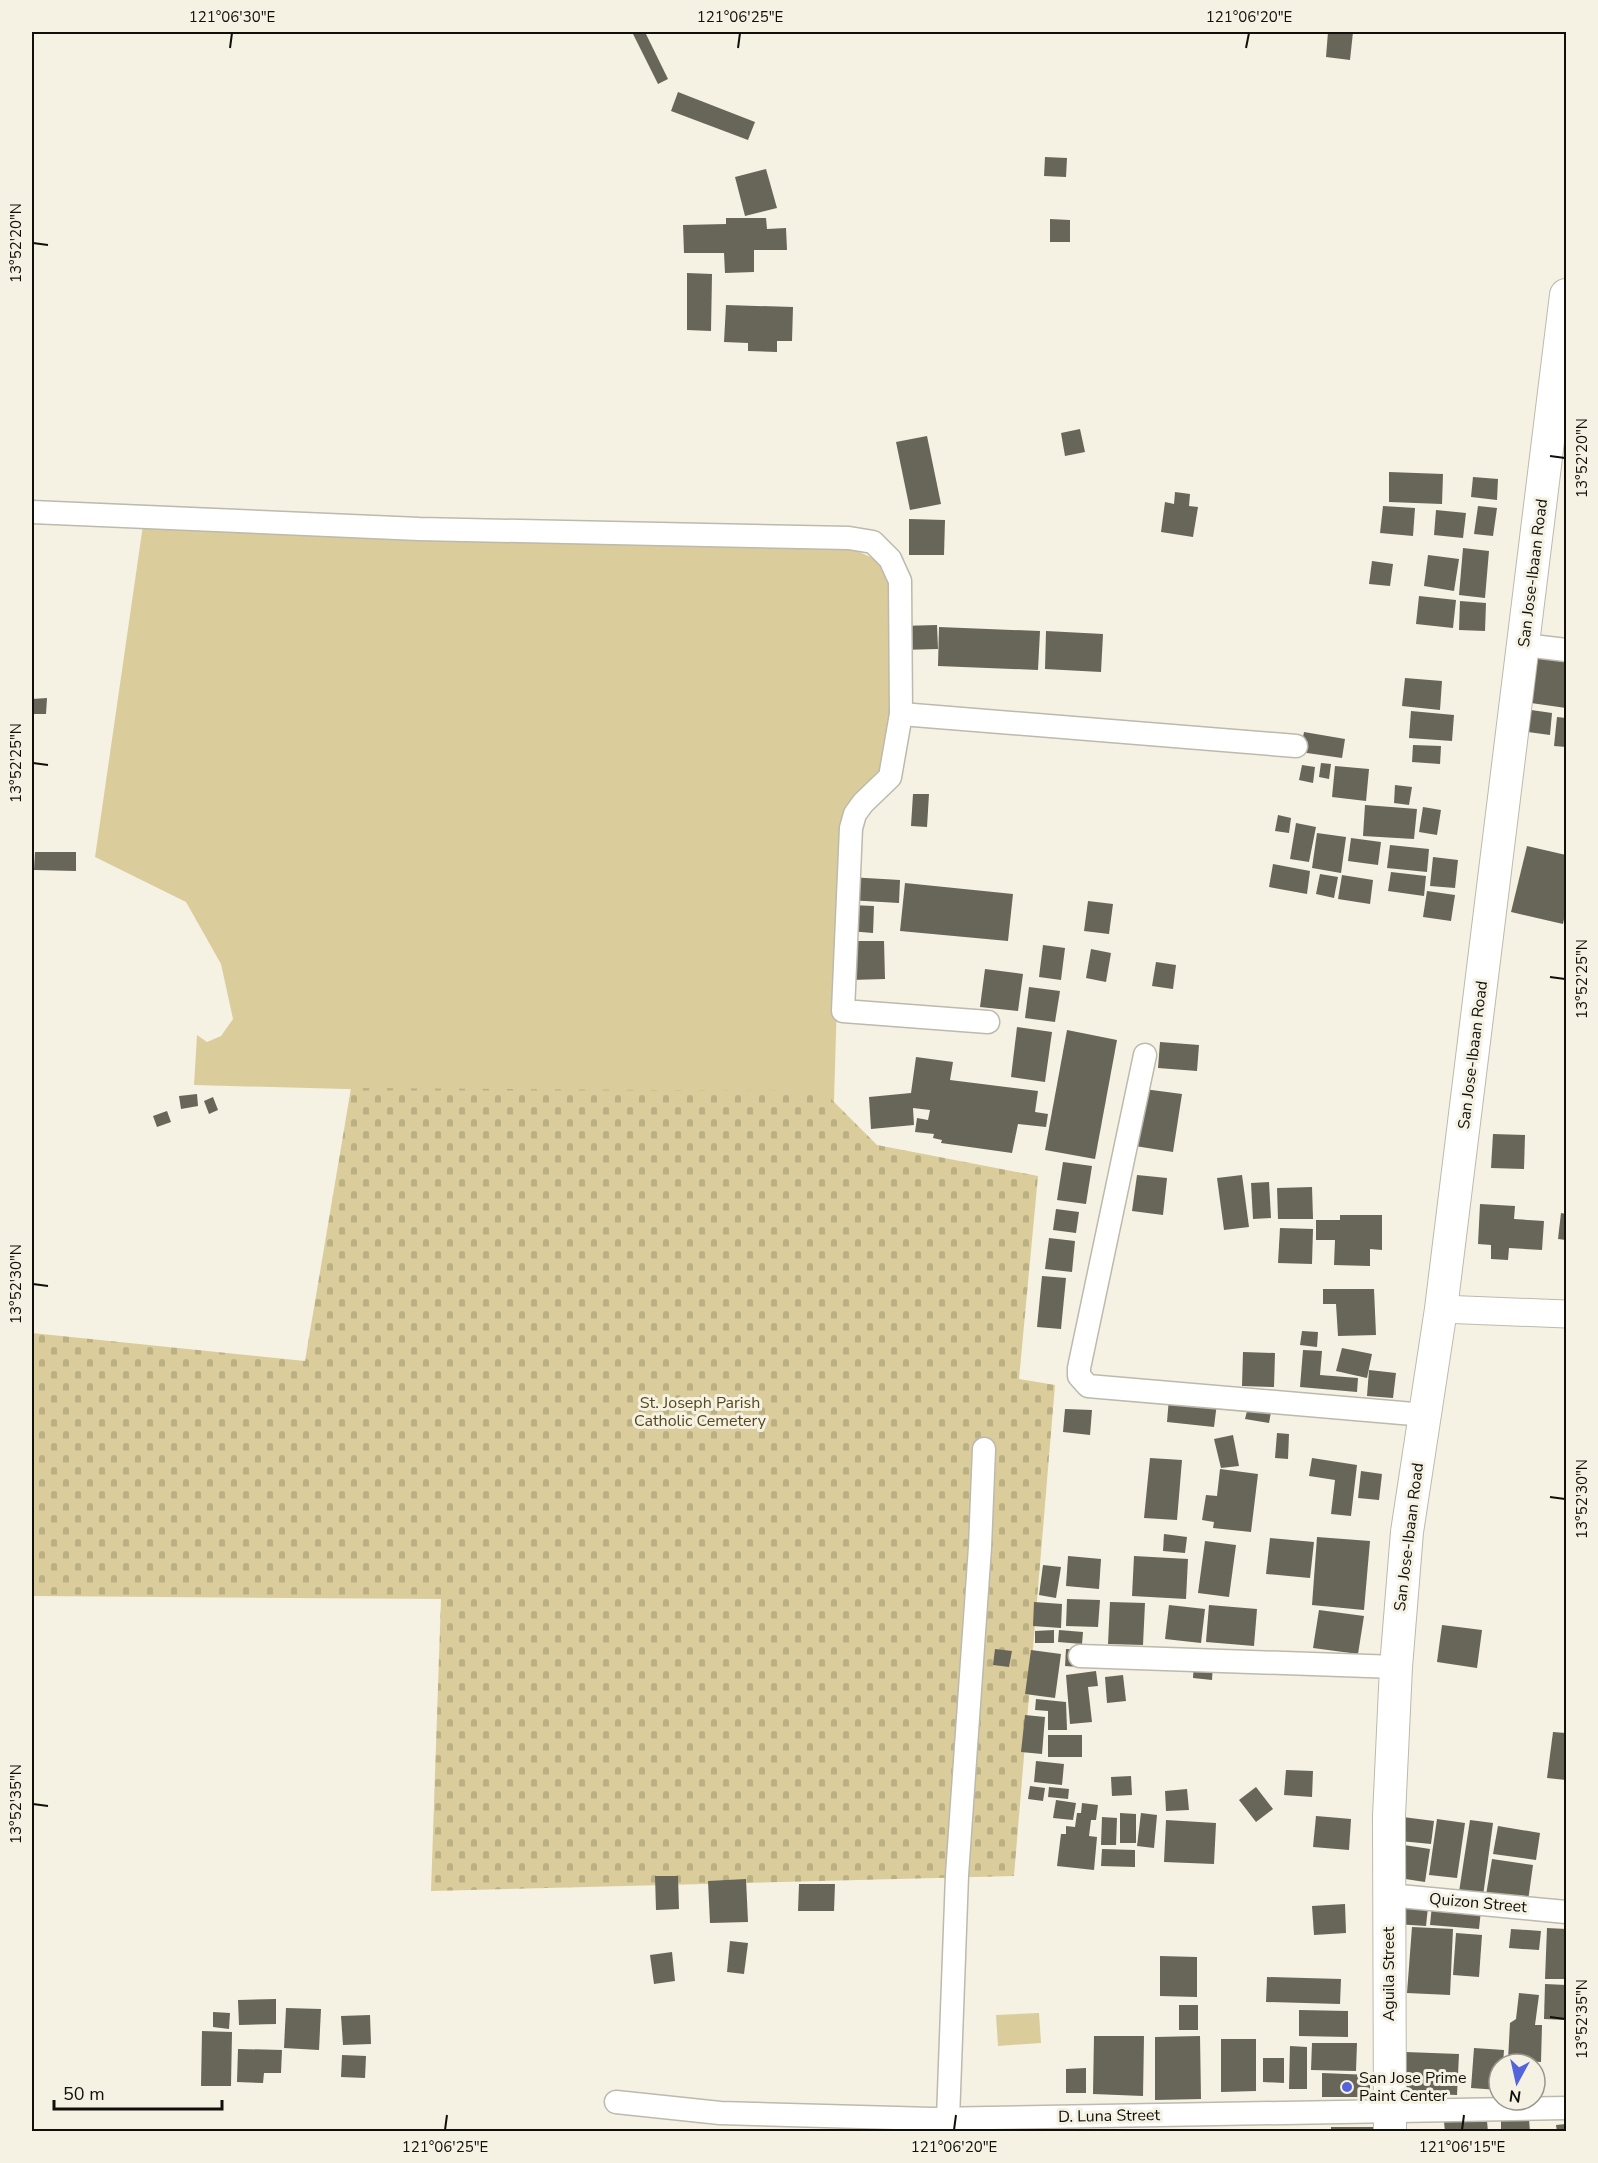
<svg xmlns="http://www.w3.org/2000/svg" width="1598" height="2163" viewBox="0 0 1598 2163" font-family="'Nunito Sans',sans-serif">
	<defs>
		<pattern id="cemetery-stones" width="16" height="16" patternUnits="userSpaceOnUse" patternTransform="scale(1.5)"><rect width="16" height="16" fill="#dbcd9b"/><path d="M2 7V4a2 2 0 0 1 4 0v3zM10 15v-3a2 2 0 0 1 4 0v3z" fill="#bbaf84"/></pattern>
	</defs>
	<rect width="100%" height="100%" fill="#f5f2e4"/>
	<g fill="#dbcd9b">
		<path d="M143 525 853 549 879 561 892 581 894 711 887 772 842 828 834 1102 194 1085 197 1035 207 1042 221 1036 233 1019 221 964 186 902 95 857Z"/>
		<path d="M1039 2013 1041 2043 998 2046 996 2015Z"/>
	</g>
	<path fill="url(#cemetery-stones)" d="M351 1088 823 1091 877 1145 1038 1176 1019 1379 1055 1385 1014 1876 431 1891 441 1599 32 1596V1333L305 1361Z"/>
	<g fill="#686559">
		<path d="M632 32H645L668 79 658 84Z"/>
		<path d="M1328 32H1353L1350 60 1326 57Z"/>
		<path d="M678 92 755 122 748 140 671 111Z"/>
		<path d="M1045 157 1067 158 1066 177 1044 176Z"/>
		<path d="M766 169 777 208 745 216 735 177Z"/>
		<path d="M726 218H766L767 229 786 228 787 250H754V272L725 273 724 253H684L683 225 726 224Z"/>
		<path d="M1050 219 1070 220V242H1050Z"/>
		<path d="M687 273 712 274 711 331 687 330Z"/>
		<path d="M726 305 793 307 792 341H777V352L748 351V343L724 342Z"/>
		<path d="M1080 429 1085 452 1065 456 1061 433Z"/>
		<path d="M927 436 941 504 910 510 896 442Z"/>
		<path d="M1389 472 1443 474 1442 504 1389 502Z"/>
		<path d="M1473 477 1498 479 1497 500 1471 497Z"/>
		<path d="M1175 492 1190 494 1189 506 1198 507 1193 537 1161 532 1165 502 1174 504Z"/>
		<path d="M1383 506 1415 508 1413 536 1380 533Z"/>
		<path d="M1478 506 1497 508 1493 536 1474 534Z"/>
		<path d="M1436 510 1466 513 1463 538 1434 535Z"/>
		<path d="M909 519 945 520 944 555H909Z"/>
		<path d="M1463 548 1489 551 1485 598 1459 595Z"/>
		<path d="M1428 555 1459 559 1454 591 1424 586Z"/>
		<path d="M1372 561 1393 564 1390 586 1369 584Z"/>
		<path d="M1419 596 1456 600 1453 628 1416 624Z"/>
		<path d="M1460 601 1486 603 1485 631 1459 630Z"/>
		<path d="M937 625 938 649 900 650V626Z"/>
		<path d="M939 627 1040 631 1038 670 938 666Z"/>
		<path d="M1046 631 1103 634 1101 672 1045 669Z"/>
		<path d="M1538 658 1566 662V708L1531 703Z"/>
		<path d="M1405 678 1442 681 1440 710 1402 706Z"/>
		<path d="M47 698 46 714H32V699Z"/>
		<path d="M1531 710 1552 713 1550 735 1528 732Z"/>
		<path d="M1411 711 1454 715 1452 741 1409 738Z"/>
		<path d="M1557 717 1566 718V747L1554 746Z"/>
		<path d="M1304 732 1345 739 1342 758 1300 752Z"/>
		<path d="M1413 745 1441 746 1440 764 1412 762Z"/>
		<path d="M1321 763 1331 764 1329 779 1319 777Z"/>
		<path d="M1302 765 1315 767 1313 783 1299 780Z"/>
		<path d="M1335 766 1369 769 1366 801 1332 797Z"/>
		<path d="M1395 785 1412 787 1409 805 1394 803Z"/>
		<path d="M913 794H929L927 827 911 826Z"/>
		<path d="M1365 805 1417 809 1414 839 1363 836Z"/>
		<path d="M1423 807 1441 810 1437 835 1419 832Z"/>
		<path d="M1278 815 1291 818 1289 833 1275 831Z"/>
		<path d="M1296 823 1316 827 1309 862 1290 859Z"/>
		<path d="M1317 833 1346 837 1341 873 1312 868Z"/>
		<path d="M1351 838 1381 842 1378 865 1348 861Z"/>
		<path d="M1390 845 1429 849 1427 872 1387 868Z"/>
		<path d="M1527 846 1566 855V909L1563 924 1511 912Z"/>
		<path d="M35 852H76V871L34 870Z"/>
		<path d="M1433 857 1458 860 1455 888 1430 886Z"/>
		<path d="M1273 864 1310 871 1307 894 1269 887Z"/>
		<path d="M1391 872 1426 876 1424 896 1388 891Z"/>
		<path d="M1320 874 1338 877 1334 898 1316 894Z"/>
		<path d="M1342 875 1373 880 1370 904 1338 899Z"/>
		<path d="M849 877 900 880 899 903 848 900Z"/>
		<path d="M905 883 1013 894 1008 941 900 931Z"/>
		<path d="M1427 891 1455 895 1451 921 1423 917Z"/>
		<path d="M1088 901 1113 904 1109 934 1084 931Z"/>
		<path d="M850 905 874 906 873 933 849 931Z"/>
		<path d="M849 941H884L885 979 850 980Z"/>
		<path d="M1043 945 1065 948 1061 980 1039 977Z"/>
		<path d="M1091 949 1111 953 1106 982 1086 978Z"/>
		<path d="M1156 962 1176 965 1173 989 1152 986Z"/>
		<path d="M985 969 1023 974 1018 1011 980 1007Z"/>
		<path d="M1029 987 1060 991 1055 1022 1025 1018Z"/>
		<path d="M1017 1027 1052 1032 1045 1082 1011 1077Z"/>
		<path d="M1067 1030 1117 1040 1095 1159 1045 1150Z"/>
		<path d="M1160 1042 1199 1045 1197 1071 1158 1068Z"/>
		<path d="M916 1057 953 1062 950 1080 1038 1091 1035 1112 1048 1114 1046 1127 1018 1124 1012 1153 941 1143 942 1140 933 1138 934 1134 915 1132 917 1118 928 1120 930 1110 913 1108 914 1125 871 1129 869 1097 911 1093Z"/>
		<path d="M1144 1089 1182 1094 1173 1152 1135 1146Z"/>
		<path d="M197 1094 198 1106 181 1109 179 1096Z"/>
		<path d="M213 1097 218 1110 209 1114 204 1101Z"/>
		<path d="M167 1111 171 1122 157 1127 153 1116Z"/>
		<path d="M1493 1134 1525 1135 1524 1169 1491 1168Z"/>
		<path d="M1063 1162 1092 1166 1086 1204 1057 1200Z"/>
		<path d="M1137 1175 1167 1178 1163 1215 1132 1211Z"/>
		<path d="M1242 1175 1249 1227 1224 1230 1217 1178Z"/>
		<path d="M1269 1182 1271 1218 1253 1219 1251 1183Z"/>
		<path d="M1312 1187 1313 1219H1278L1277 1188Z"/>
		<path d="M1480 1204 1515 1206 1514 1219 1544 1221 1542 1250 1509 1248 1508 1260 1491 1259V1245L1478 1244Z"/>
		<path d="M1056 1209 1079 1212 1076 1233 1053 1230Z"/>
		<path d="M1561 1213 1566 1214V1240L1558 1239Z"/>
		<path d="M1340 1215H1382V1250L1370 1249V1266L1334 1265 1335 1240H1316V1220H1340Z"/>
		<path d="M1280 1228 1313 1229 1312 1264 1278 1263Z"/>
		<path d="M1049 1238 1075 1241 1072 1272 1045 1269Z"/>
		<path d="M1042 1276 1066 1278 1061 1329 1037 1327Z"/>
		<path d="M1323 1289H1374L1376 1335 1338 1336 1336 1304H1323Z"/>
		<path d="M1302 1331 1318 1332 1317 1347 1300 1345Z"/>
		<path d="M1342 1348 1372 1354 1367 1378 1336 1371Z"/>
		<path d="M1303 1350 1322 1351 1320 1375 1358 1378 1357 1392 1300 1387Z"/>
		<path d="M1243 1352 1275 1353 1274 1387 1242 1386Z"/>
		<path d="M1369 1370 1396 1373 1393 1398 1367 1396Z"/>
		<path d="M1169 1398 1217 1403 1214 1427 1167 1422Z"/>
		<path d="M1248 1407 1271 1412 1269 1423 1245 1419Z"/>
		<path d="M1065 1409 1092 1410 1090 1435 1063 1432Z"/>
		<path d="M1277 1433 1289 1434 1288 1459 1275 1458Z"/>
		<path d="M1233 1435 1239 1466 1221 1468 1214 1439Z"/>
		<path d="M1150 1458 1182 1460 1177 1520 1144 1518Z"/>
		<path d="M1312 1458 1357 1465 1351 1516 1331 1514 1335 1480 1309 1476Z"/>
		<path d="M1220 1469 1258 1474 1251 1532 1213 1528 1214 1522 1202 1520 1206 1495 1217 1496Z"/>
		<path d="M1361 1471 1382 1474 1379 1500 1358 1498Z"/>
		<path d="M1164 1534 1187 1537 1185 1553 1163 1551Z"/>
		<path d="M1317 1537 1370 1541 1364 1610 1312 1605Z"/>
		<path d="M1270 1538 1314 1542 1310 1578 1266 1574Z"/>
		<path d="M1205 1541 1236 1545 1229 1597 1198 1593Z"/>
		<path d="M1068 1556 1101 1559 1099 1589 1066 1586Z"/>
		<path d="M1134 1556 1188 1559 1186 1599 1132 1596Z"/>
		<path d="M1043 1565 1061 1567 1056 1598 1039 1595Z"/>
		<path d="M1067 1599 1100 1600 1098 1627 1066 1626Z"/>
		<path d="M1034 1602 1062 1604 1061 1628 1033 1626Z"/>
		<path d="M1110 1602 1145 1603 1143 1645 1108 1644Z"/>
		<path d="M1169 1605 1205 1609 1201 1643 1165 1639Z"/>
		<path d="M1209 1605 1257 1609 1254 1646 1206 1642Z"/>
		<path d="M1319 1610 1364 1616 1358 1654 1313 1648Z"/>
		<path d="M1442 1625 1482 1630 1477 1668 1437 1662Z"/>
		<path d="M1054 1630V1643H1035V1631Z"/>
		<path d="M1059 1630 1083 1632 1082 1644 1058 1642Z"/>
		<path d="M995 1649 1012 1651 1009 1667 993 1665Z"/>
		<path d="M1066 1649 1093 1650 1092 1668 1065 1666Z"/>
		<path d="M1031 1650 1061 1654 1055 1698 1025 1694Z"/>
		<path d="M1194 1662 1213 1664 1212 1680 1193 1678Z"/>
		<path d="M1096 1671 1098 1686 1088 1687 1092 1722 1070 1724 1066 1675Z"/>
		<path d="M1123 1675 1126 1701 1107 1703 1105 1677Z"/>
		<path d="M1036 1699 1066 1702 1067 1730H1048V1711L1035 1710Z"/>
		<path d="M1025 1715 1045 1717 1042 1754 1021 1752Z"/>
		<path d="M1553 1732 1566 1733V1780L1547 1778Z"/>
		<rect x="1048" y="1735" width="34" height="22"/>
		<path d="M1036 1761 1064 1764 1062 1785 1034 1782Z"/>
		<path d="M1286 1770 1313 1771 1312 1797 1284 1795Z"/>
		<path d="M1131 1776 1132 1795 1112 1796 1111 1777Z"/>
		<path d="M1030 1786 1045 1788 1043 1801 1028 1799Z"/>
		<path d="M1049 1787 1069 1789 1068 1799 1048 1797Z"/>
		<path d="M1256 1787 1273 1809 1256 1822 1239 1800Z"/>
		<path d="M1187 1789 1189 1810 1166 1811 1165 1791Z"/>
		<path d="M1056 1800 1076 1803 1073 1820 1053 1818Z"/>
		<path d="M1082 1803 1098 1805 1096 1820H1091L1089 1836 1097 1837 1094 1870 1057 1866 1061 1834H1066V1826L1075 1827 1077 1813H1081Z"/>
		<path d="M1120 1813 1136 1814V1843H1120Z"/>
		<path d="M1141 1813 1157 1815 1154 1848 1137 1846Z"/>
		<path d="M1316 1816 1351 1819 1349 1850 1313 1847Z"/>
		<path d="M1102 1817 1117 1818 1116 1845H1101Z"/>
		<path d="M1403 1817 1434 1821 1431 1844 1400 1841Z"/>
		<path d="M1437 1819 1465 1823 1457 1878 1429 1875Z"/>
		<path d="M1166 1820 1216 1823 1214 1864 1164 1862Z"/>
		<path d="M1470 1820 1493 1823 1483 1896 1459 1892Z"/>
		<path d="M1498 1826 1540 1833 1536 1860 1493 1854Z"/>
		<path d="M1404 1845 1430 1849 1425 1882 1399 1878Z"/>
		<path d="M1102 1849 1135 1850V1867L1101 1866Z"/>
		<path d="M1492 1859 1533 1865 1528 1901 1486 1895Z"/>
		<path d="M655 1876H678L679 1909 656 1910Z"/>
		<path d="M746 1879 748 1922 710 1923 708 1881Z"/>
		<path d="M799 1884H835L834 1911H798Z"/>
		<path d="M1345 1904 1346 1933 1314 1935 1312 1906Z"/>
		<path d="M1396 1904 1428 1907 1426 1926 1395 1924Z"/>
		<path d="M1432 1905 1481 1910 1479 1929 1430 1925Z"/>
		<path d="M1412 1927 1453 1929 1450 1995 1407 1993Z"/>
		<path d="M1547 1928 1566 1929V1979H1545Z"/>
		<path d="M1511 1929 1541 1931 1539 1950 1509 1948Z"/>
		<path d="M1456 1933 1482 1935 1479 1977 1453 1975Z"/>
		<path d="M730 1941 748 1943 744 1974 727 1972Z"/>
		<path d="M672 1952 675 1981 654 1984 650 1955Z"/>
		<path d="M1160 1956 1197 1957V1997L1160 1996Z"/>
		<path d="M1267 1977 1341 1979 1340 2004 1266 2002Z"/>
		<path d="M1545 1984 1566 1985V2020L1544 2019Z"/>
		<path d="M1519 1993 1539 1995 1535 2025H1542L1541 2062 1508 2060 1510 2023 1516 2019Z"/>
		<path d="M276 1999V2024L239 2025 238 2000Z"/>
		<rect x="1179" y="2005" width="19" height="25"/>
		<path d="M286 2008 321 2009 319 2050 284 2048Z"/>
		<path d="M1299 2010 1348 2011V2037L1299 2036Z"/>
		<path d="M213 2012 230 2013 229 2029 213 2027Z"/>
		<path d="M370 2015 371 2044 343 2045 341 2016Z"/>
		<path d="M202 2031 232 2032 231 2086H201Z"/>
		<path d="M1094 2036H1144L1143 2096 1093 2094Z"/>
		<path d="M1200 2036 1201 2099 1155 2100V2037Z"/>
		<path d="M1221 2039H1256V2091L1221 2092Z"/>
		<path d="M1312 2043H1357L1356 2071 1311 2070Z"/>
		<path d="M1290 2046 1307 2047V2089H1289Z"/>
		<path d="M1474 2048 1504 2050 1503 2064H1499V2090L1471 2088Z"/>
		<path d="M238 2049 282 2050 281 2073H264L263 2083 237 2082Z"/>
		<path d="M1405 2052 1459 2054 1457 2095 1404 2093Z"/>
		<path d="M342 2055 366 2056 365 2078 341 2077Z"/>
		<path d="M1263 2058H1284V2083L1263 2082Z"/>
		<path d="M1086 2068V2093H1066V2069Z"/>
		<path d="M1322 2073 1370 2075V2097H1322Z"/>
		<path d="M1529 2119 1530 2132H1501V2120Z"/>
		<path d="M1487 2121 1488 2132H1445L1444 2122Z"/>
		<path d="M1566 2124V2132H1557L1556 2125Z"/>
		<path d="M1331 2127H1374L1375 2132H1331Z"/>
	</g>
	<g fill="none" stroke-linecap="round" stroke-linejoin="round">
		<defs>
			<g id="minor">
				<path d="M32 512 419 529 849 538 873 542 890 559 900 581 901 714 890 777 863 803 855 814 851 828 843 1011 988 1022"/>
				<path d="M1524 645 1566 650"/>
				<path d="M901 714 1296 746"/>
				<path d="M1145 1055 1079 1368V1376L1088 1386 1425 1415"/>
				<path d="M1080 1656 1396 1667"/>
				<path d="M1389 1895 1566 1912"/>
				<path d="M616 2102 720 2113 932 2119 1566 2108"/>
				<path d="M948 2119 957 1875 980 1547 984 1449"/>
			</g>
			<path id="tertiary" d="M1441 1309 1566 1314"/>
			<path id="secondary" d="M1390 2132 1389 1816 1396 1667 1407 1532 1441 1309 1566 295"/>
		</defs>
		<use href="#minor" stroke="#bdb9ac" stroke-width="25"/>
		<use href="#tertiary" stroke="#bdb9ac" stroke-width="29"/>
		<use href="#secondary" stroke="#bdb9ac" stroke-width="34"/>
		<use href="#minor" stroke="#fff" stroke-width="22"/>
		<use href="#tertiary" stroke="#fff" stroke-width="27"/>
		<use href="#secondary" stroke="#fff" stroke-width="32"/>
	</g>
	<path fill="none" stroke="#100f0a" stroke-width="2" d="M230 48 232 33M738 48 740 33M1246 48 1249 33M33 243 48 245M1550 456 1565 458M33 763 48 765M1550 977 1565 979M33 1284 48 1286M1550 1497 1565 1499M33 1804 48 1806M1550 2017 1565 2019M445 2130 447 2115M954 2130 956 2115M1462 2130 1464 2115"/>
	<circle fill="#5664db" stroke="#f5f2e4" stroke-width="2" cx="1347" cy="2087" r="6"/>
	<g text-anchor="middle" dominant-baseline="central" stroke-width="6" stroke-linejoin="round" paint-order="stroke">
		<g font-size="16" fill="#100f0a" stroke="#f5f2e4">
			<text transform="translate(1533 573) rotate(-83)">San Jose-Ibaan Road</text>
			<text transform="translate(1473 1055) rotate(-83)">San Jose-Ibaan Road</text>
			<text transform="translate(1409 1537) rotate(-83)">San Jose-Ibaan Road</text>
			<text transform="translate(1478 1903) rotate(5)">Quizon Street</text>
			<text transform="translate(1389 1974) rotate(-90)">Aguila Street</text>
			<text transform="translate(1109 2116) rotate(-1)">D. Luna Street</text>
		</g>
		<g font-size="16" fill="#54481a" stroke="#f5f2e4">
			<text x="700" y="1403">St. Joseph Parish<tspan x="700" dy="18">Catholic Cemetery</tspan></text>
		</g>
		<g font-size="16" fill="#100f0a" stroke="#f5f2e4" text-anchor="start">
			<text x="1359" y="2078">San Jose Prime<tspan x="1359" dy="18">Paint Center</tspan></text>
		</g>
	</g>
	<rect width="1598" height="2163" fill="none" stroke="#f5f2e4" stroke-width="66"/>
	<g transform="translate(1517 2082) rotate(188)"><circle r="28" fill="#f5f2e4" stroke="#99978d" stroke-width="1.5"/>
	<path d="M0-4.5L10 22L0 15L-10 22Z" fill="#5664db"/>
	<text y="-9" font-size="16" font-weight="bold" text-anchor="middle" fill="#100f0a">N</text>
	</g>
	<path d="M54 2100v9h168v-9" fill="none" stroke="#100f0a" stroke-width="3"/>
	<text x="63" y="2100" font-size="18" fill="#100f0a" stroke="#f5f2e4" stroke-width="4.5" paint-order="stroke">50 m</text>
	<rect x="33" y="33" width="1532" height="2097" fill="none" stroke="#100f0a" stroke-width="2"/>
	<g font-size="15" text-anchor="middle" fill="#100f0a">
		<text x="232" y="22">121°06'30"E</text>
		<text x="740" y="22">121°06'25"E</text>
		<text x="1249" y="22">121°06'20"E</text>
		<text transform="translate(16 243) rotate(-90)" y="5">13°52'20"N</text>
		<text transform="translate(1582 458) rotate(-90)" y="5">13°52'20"N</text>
		<text transform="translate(16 763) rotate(-90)" y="5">13°52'25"N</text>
		<text transform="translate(1582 979) rotate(-90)" y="5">13°52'25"N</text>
		<text transform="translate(16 1284) rotate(-90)" y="5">13°52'30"N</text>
		<text transform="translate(1582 1499) rotate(-90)" y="5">13°52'30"N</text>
		<text transform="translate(16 1804) rotate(-90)" y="5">13°52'35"N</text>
		<text transform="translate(1582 2019) rotate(-90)" y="5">13°52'35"N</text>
		<text x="445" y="2152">121°06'25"E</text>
		<text x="954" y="2152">121°06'20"E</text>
		<text x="1462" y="2152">121°06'15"E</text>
	</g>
</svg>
